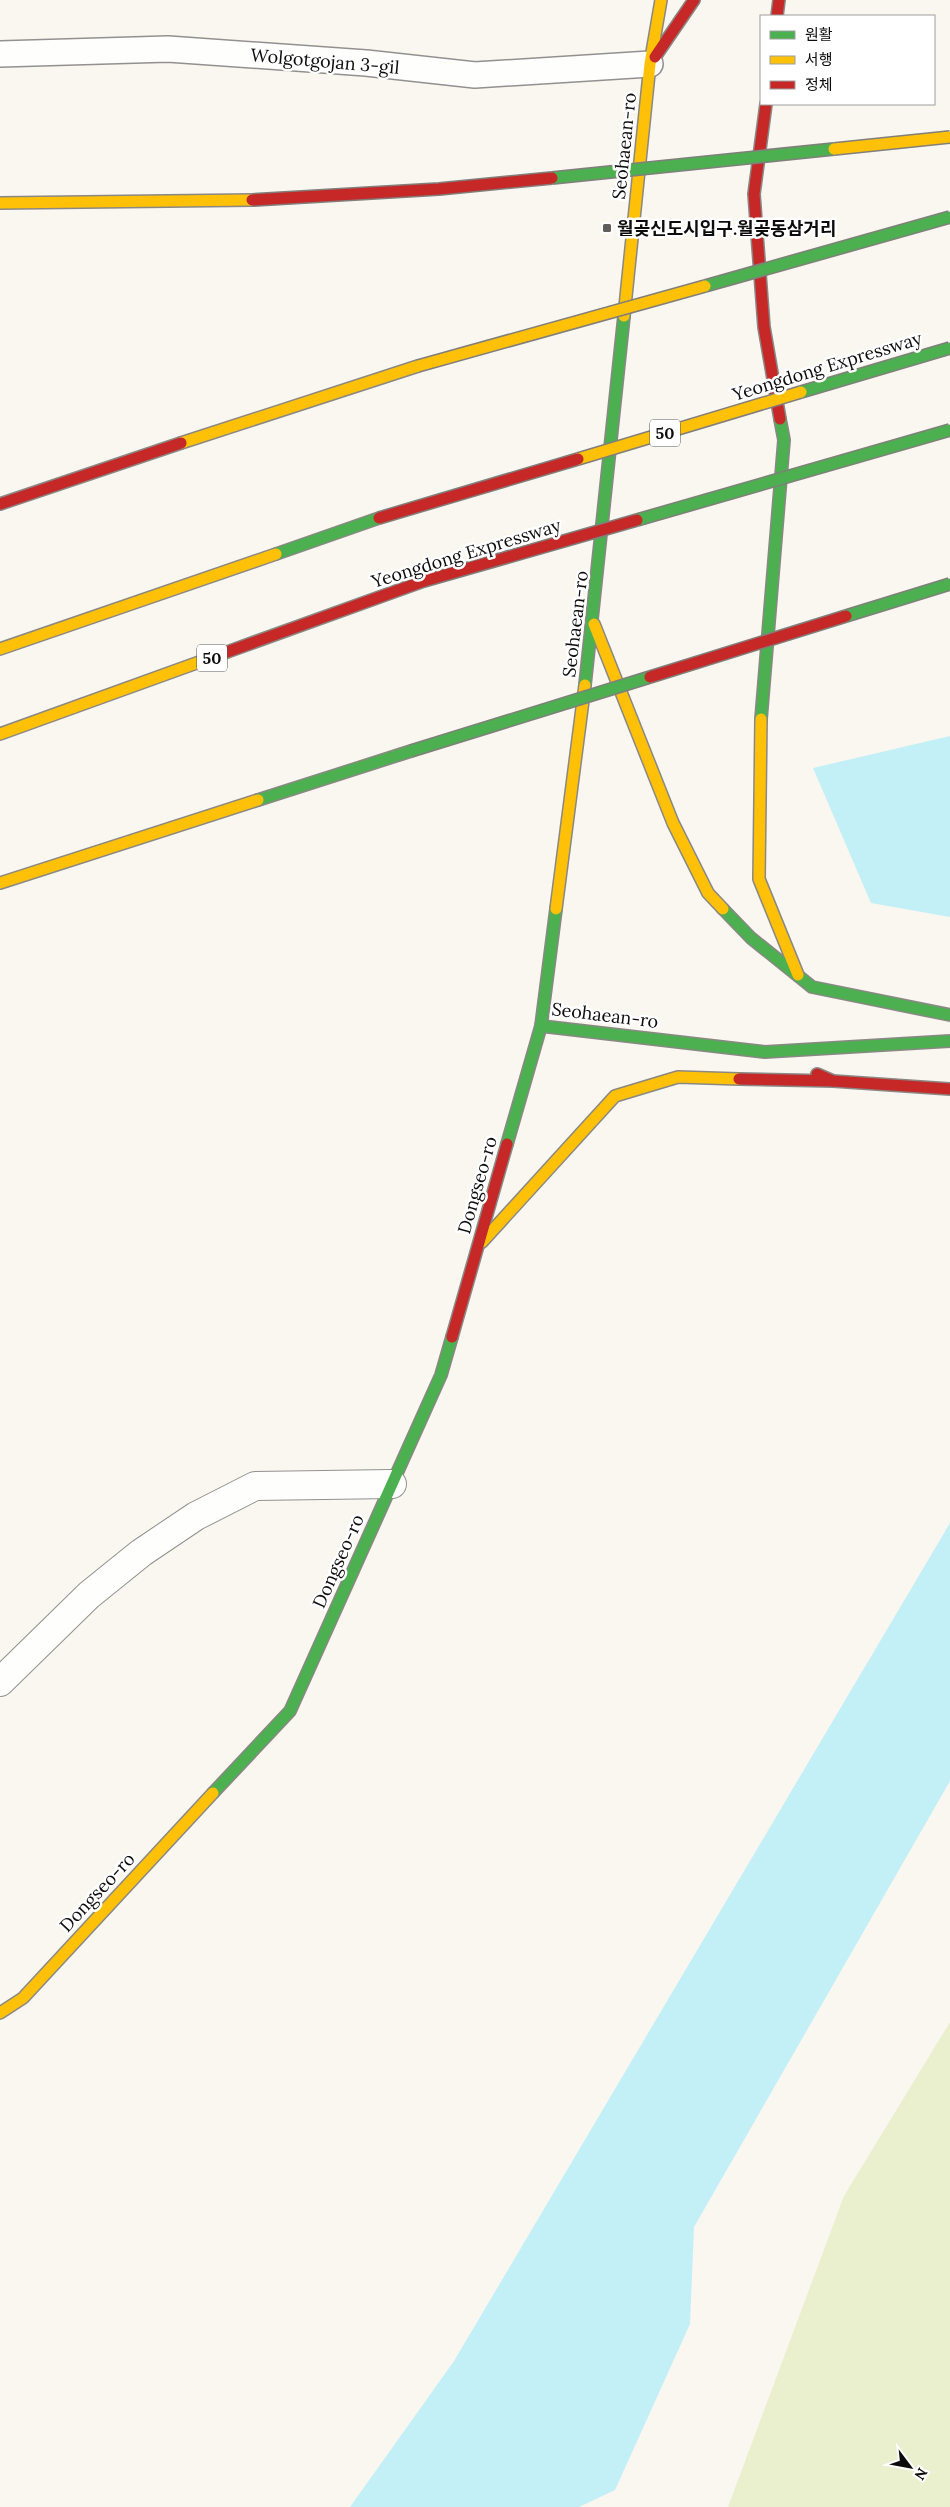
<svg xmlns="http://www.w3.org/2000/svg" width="950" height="2507" viewBox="0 0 950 2507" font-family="Lora,'Noto Sans KR',serif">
	<rect width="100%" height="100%" fill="#faf6f0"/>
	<path fill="#eaf0ce" d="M950 2022V2507H728L844 2196Z"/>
	<g fill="#c3f0f7">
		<path d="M950 736V917L871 903 813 768Z"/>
		<path d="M950 1523V1781L694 2227 690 2324 615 2490 579 2507H350L454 2361Z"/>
	</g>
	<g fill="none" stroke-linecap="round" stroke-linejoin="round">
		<defs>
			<path id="lane" d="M0 54 168 49 366 63 475 75 650 64"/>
			<path id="street" d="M0 1682 89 1595 141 1553 196 1516 255 1486 392 1484"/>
			<g id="fast">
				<path d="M276 554 379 518"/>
				<path d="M585 685 624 316"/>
				<path d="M761 719 784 440 780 419"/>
				<path d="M258 800 411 751"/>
				<path d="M723 909 751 938 812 987 950 1015"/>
				<path d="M541 1026 765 1052 950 1041"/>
				<path d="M507 1144 541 1026 556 909"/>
				<path d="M213 1793 290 1711 441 1375 452 1337"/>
			</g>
			<g id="slow">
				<path d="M0 203 252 200"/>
				<path d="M624 316 650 64 661 0"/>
				<path d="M181 443 418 366"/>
				<path d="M594 624 673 823 708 893 723 909"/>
				<path d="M0 649 276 554"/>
				<path d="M761 719 759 879 798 975"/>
				<path d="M0 734 227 652"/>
				<path d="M0 883 258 800"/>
				<path d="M556 909 585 685"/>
				<path d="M482 1242 615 1096 678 1077 739 1079"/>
				<path d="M0 2013 23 1998 213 1793"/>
			</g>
			<g id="jam">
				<path d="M777 16 779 0"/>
				<path d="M655 57 694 0"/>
				<path d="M766 104 754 194 764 327 780 419"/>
				<path d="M0 504 181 443"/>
				<path d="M227 652 424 581"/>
				<path d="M817 1074 833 1081 950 1089"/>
				<path d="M739 1079 833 1081"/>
				<path d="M452 1337 507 1144"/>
			</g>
		</defs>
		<use href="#lane" stroke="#93918f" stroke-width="28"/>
		<use href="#street" stroke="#93918f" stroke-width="30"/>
		<use href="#fast" stroke="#8a8885" stroke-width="14"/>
		<use href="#slow" stroke="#8a8885" stroke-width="14"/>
		<use href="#jam" stroke="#8a8885" stroke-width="14"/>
		<use href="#lane" stroke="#fefefd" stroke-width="25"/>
		<use href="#street" stroke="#fefefd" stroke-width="28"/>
		<use href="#fast" stroke="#4caf50" stroke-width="11"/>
		<use href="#slow" stroke="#ffc107" stroke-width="11"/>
		<use href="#jam" stroke="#c62828" stroke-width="11"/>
		<defs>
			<g id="fast-bridge">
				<path d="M552 178 834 149"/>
				<path d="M705 286 950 217"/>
				<path d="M801 392 950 348"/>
				<path d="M637 520 950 430"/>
				<path d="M846 616 950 584"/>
				<path d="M411 751 650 677"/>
			</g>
			<g id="slow-bridge">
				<path d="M834 149 950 137"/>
				<path d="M418 366 705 286"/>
				<path d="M578 459 801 392"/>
			</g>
			<g id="jam-bridge">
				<path d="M252 200 439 189 552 178"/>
				<path d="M379 518 578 459"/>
				<path d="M424 581 637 520"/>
				<path d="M650 677 846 616"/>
			</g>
		</defs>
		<use href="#fast-bridge" stroke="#807f7c" stroke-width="14" stroke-linecap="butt"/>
		<use href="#slow-bridge" stroke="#807f7c" stroke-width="14" stroke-linecap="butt"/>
		<use href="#jam-bridge" stroke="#807f7c" stroke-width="14" stroke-linecap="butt"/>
		<use href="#fast-bridge" stroke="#4caf50" stroke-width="11"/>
		<use href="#slow-bridge" stroke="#ffc107" stroke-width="11"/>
		<use href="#jam-bridge" stroke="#c62828" stroke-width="11"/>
	</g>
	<rect fill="#5f5e5c" stroke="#fff" stroke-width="2" x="602" y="223" width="10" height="10" rx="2.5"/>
	<g text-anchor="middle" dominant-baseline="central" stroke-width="5" stroke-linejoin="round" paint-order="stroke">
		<g fill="#fff" stroke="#555" stroke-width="1">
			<rect x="650" y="419.5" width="30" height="27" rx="4"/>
			<rect x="197" y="644.5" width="30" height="27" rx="4"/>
		</g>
		<g font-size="16" font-weight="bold" fill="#0c0c0c">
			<text x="665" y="433">50</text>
			<text x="212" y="658">50</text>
		</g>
		<g font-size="18" fill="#0c0c0c" stroke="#fff">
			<text transform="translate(325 61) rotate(5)">Wolgotgojan 3-gil</text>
			<text transform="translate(624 146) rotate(-84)">Seohaean-ro</text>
			<text transform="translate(827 366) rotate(-17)">Yeongdong Expressway</text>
			<text transform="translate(466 553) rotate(-17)">Yeongdong Expressway</text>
			<text transform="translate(575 624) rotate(-83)">Seohaean-ro</text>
			<text transform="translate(605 1015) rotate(7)">Seohaean-ro</text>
			<text transform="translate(477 1185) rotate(-74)">Dongseo-ro</text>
			<text transform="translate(338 1561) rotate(-66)">Dongseo-ro</text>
			<text transform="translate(97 1892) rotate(-47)">Dongseo-ro</text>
		</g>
		<g font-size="18" font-weight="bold" fill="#0c0c0c" stroke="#fff" text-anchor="start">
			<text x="617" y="228">월곶신도시입구.월곶동삼거리</text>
		</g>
	</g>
	<rect x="760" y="15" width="175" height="90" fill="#ffffff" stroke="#9e9e9e"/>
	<rect x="770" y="31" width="25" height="8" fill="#4caf50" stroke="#9e9e9e"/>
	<text x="805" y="40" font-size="15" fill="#0c0c0c">원활</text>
	<rect x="770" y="56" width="25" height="8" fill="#ffc107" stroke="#9e9e9e"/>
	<text x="805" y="65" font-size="15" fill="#0c0c0c">서행</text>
	<rect x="770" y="81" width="25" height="8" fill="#c62828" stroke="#9e9e9e"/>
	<text x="805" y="90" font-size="15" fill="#0c0c0c">정체</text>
	<g transform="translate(910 2467) rotate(122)" stroke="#ffffff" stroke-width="4" paint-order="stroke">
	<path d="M0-4L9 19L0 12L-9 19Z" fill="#0c0c0c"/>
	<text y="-8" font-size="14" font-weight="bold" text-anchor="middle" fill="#0c0c0c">N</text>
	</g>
</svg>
